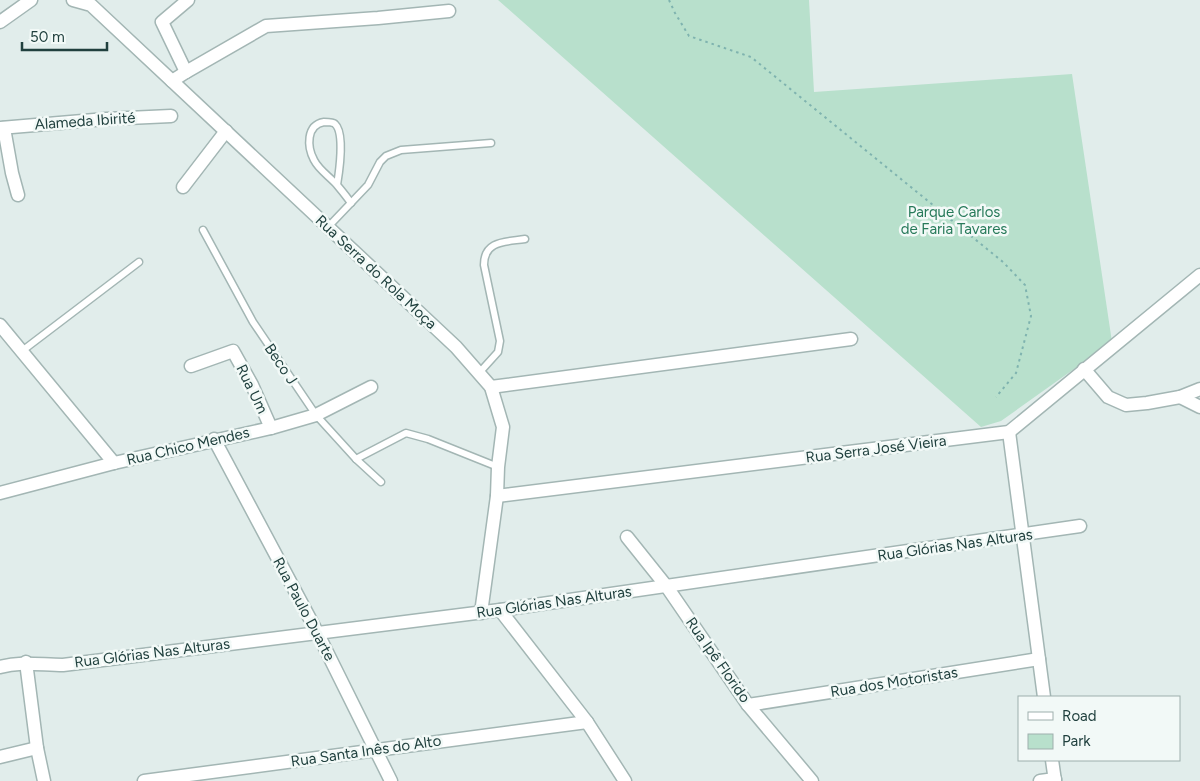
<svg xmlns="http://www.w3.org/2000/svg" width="1200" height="781" viewBox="0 0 1200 781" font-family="Figtree,sans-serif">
	<rect width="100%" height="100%" fill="#e1edeb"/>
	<path fill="#b8e0cc" d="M498 0H809L814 92 1072 74 1112 342 1001 421 981 427Z"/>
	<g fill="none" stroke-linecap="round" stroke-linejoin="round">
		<defs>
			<g id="lane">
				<path d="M337 185C339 173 345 133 335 124 333 122 328 122 324 122 306 125 307 147 314 160 319 170 329 176 337 185 342 191 347 197 351 203"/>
				<path d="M328 227 368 185 380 162 386 156 401 150 491 143"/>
				<path d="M203 230 253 322 316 415 356 459 381 482"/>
				<path d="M22 351 139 262"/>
				<path d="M479 373 498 352 500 341 484 265C484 240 506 242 525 239"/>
				<path d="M356 459 406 433 428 439 498 467"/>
			</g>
			<g id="street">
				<path d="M73 0 91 5 456 347 491 387 503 427 498 467 497 496 481 613"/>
				<path d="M0 22 31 0"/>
				<path d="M186 72 162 22 188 0"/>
				<path d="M172 81 186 72 266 26 378 18 449 11"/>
				<path d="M0 128 106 119 171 116"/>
				<path d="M4 128 12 173 18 195"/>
				<path d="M183 187 226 131"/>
				<path d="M0 325 114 463"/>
				<path d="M191 366 233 351 252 385 271 428"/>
				<path d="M1084 369 1108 397 1126 405 1147 403 1180 397 1200 389"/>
				<path d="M491 387 851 339"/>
				<path d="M1180 397 1200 407"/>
				<path d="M1009 432 1044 697"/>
				<path d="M214 439 317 632 391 781"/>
				<path d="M0 493 114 463 271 428 316 415 371 387"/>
				<path d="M497 496 1009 432 1200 275"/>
				<path d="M627 537 667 587 748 705 812 781"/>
				<path d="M500 610 587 722 625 781"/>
				<path d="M26 662 37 748 44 781"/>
				<path d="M0 667C21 661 41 665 63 665L500 610 1080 526"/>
				<path d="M748 705 1039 659"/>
				<path d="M0 757 37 748"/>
				<path d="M1052 760 1055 781"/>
				<path d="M144 781 587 722"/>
				<path d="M1040 781 1055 779"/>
			</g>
		</defs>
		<use href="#lane" stroke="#a3b6b4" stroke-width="9"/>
		<use href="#street" stroke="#a3b6b4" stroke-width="15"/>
		<path stroke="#7fb3af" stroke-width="2" stroke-dasharray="2.5 4" stroke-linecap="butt" d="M669 0 675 13 689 36 751 57 1003 262 1025 285 1031 316 1016 373 996 397"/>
		<use href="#lane" stroke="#fff" stroke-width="6"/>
		<use href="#street" stroke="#fff" stroke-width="12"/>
	</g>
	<g text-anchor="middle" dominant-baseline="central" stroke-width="5" stroke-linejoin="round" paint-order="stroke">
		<g font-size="15" fill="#20403e" stroke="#f2f9f7">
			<text transform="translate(85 121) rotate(-4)">Alameda Ibirité</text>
			<text transform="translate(376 272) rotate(43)">Rua Serra do Rola Moça</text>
			<text transform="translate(281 364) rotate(56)">Beco J</text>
			<text transform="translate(252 389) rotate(64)">Rua Um</text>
			<text transform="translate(188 446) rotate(-13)">Rua Chico Mendes</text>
			<text transform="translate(876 449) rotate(-7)">Rua Serra José Vieira</text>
			<text transform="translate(955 545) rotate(-8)">Rua Glórias Nas Alturas</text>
			<text transform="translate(554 602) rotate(-8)">Rua Glórias Nas Alturas</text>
			<text transform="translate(304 609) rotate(62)">Rua Paulo Duarte</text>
			<text transform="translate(152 653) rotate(-7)">Rua Glórias Nas Alturas</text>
			<text transform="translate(718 660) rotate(55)">Rua Ipê Florido</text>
			<text transform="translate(894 682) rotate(-9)">Rua dos Motoristas</text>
			<text transform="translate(366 751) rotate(-8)">Rua Santa Inês do Alto</text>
		</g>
		<g font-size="15" fill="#277a5a" stroke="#f2f9f7">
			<text x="954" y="212">Parque Carlos<tspan x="954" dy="17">de Faria Tavares</tspan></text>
		</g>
	</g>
	<rect x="1018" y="696" width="162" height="65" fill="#f2f9f7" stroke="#9eafad"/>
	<rect x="1028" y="712" width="25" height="8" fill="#ffffff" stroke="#9eafad"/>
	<text x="1062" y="721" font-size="15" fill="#20403e">Road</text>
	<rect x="1028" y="734" width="25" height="15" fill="#b8e0cc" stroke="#9eafad"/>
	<text x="1062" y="746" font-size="15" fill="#20403e">Park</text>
	<path d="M22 42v8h85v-8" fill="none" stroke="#20403e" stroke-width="2.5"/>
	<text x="30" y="42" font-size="15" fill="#20403e" stroke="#f2f9f7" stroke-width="4" paint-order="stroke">50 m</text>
</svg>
